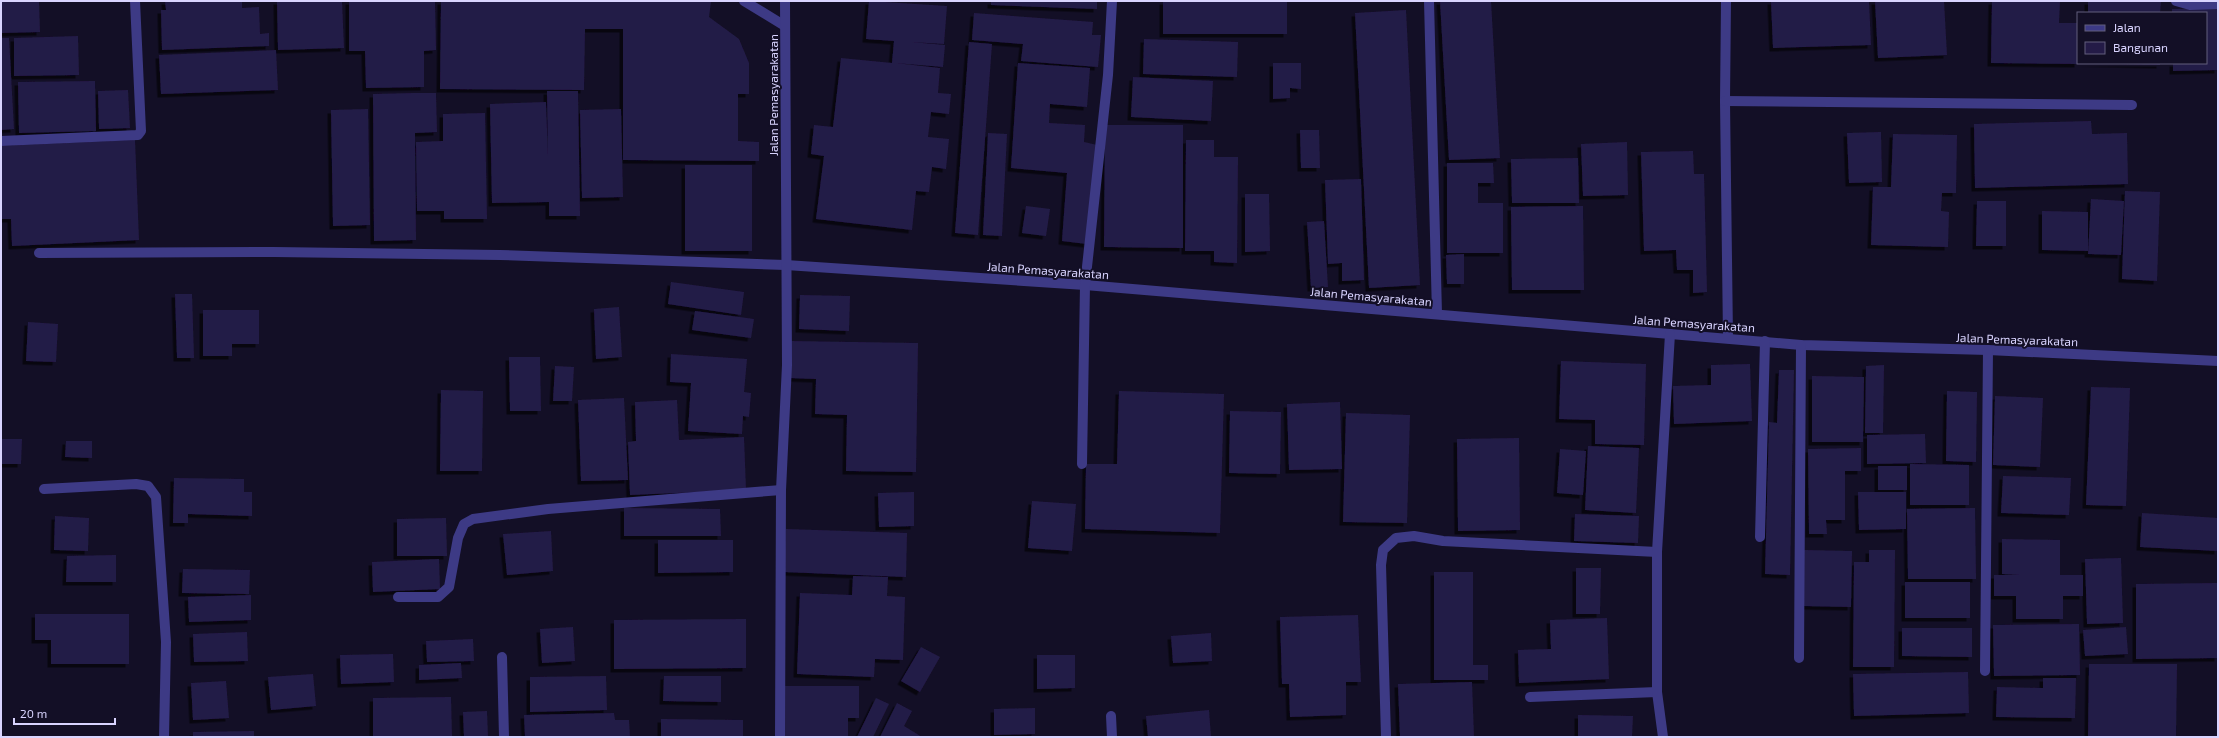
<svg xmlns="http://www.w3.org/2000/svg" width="2219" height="738" viewBox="0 0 2219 738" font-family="'Exo 2',sans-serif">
	<defs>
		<filter id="shadow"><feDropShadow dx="-3.5" dy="3.5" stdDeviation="0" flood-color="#0009"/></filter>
	</defs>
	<rect width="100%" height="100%" fill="#130f26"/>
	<g fill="#241b47" filter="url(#shadow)">
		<path d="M1 1H39L40 32 1 33Z"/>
		<path d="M165 1H242V8L259 7 260 34 269 33V46L162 50 161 10H166Z"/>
		<path d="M277 1H342L344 48 278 50Z"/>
		<path d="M349 1H435L436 50 424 51V87L366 88 365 51H349Z"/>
		<path d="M441 1H711L709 17 739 39 749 63V94H738V141L759 142V161L623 160V29H585L584 90 440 89Z"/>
		<path d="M869 1 947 6 944 44 911 42 945 45 943 67 895 63 940 68 938 93 951 94 949 114 931 112 928 137 949 139 946 169 932 167 929 192 916 191 912 230 816 219 824 156 811 154 814 125 833 127 841 58 892 63 894 41 866 39Z"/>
		<path d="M991 1H1097V9L991 5Z"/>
		<rect x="1163" y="1" width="124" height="33"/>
		<path d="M1440 1H1491L1500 158 1449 160Z"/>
		<path d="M1771 1H1869L1871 45 1773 48Z"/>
		<path d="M1875 1H1944L1947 55 1878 58Z"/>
		<path d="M1992 1H2060L2059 23H2078V64L1991 63Z"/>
		<path d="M2088 1H2161L2160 13H2088Z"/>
		<path d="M2218 8V70L2173 71V63H2206V13H2172V9Z"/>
		<path d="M1406 10 1420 285 1369 288 1355 13Z"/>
		<path d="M974 13 1093 22 1092 35H1101L1098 67 1021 61 1023 44 972 40Z"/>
		<path d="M78 36 79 75 14 76V38Z"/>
		<path d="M1 38H9L14 129 1 130Z"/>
		<path d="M1144 39 1238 42 1237 77 1143 74Z"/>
		<path d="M969 42 992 44 978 235 955 233Z"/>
		<path d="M276 50 278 90 161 94 159 55Z"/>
		<path d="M1018 63 1090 68 1087 107 1050 104 1049 123 1085 125 1084 142 1097 145 1087 244 1062 241 1067 173 1011 168Z"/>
		<path d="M1273 63H1301V89L1290 88V98L1273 99Z"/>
		<path d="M2080 63H2160V65Z"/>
		<path d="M1133 77 1213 81 1211 121 1131 117Z"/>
		<path d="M95 81 96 131 19 133 18 82Z"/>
		<path d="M128 90 130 128 99 129 98 91Z"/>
		<path d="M547 91H578L580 216H549V202L492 203 490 104 546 102 548 157Z"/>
		<path d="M414 93H436L437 132 415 133 416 240 374 241 373 94Z"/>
		<path d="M368 109 370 225 333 226 331 110Z"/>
		<path d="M621 109 623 197 582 198 580 110Z"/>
		<path d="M485 113 487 219H444V211H417L416 142 443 141V114Z"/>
		<path d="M2091 121 2092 134 2127 133 2128 184 1975 188 1974 124Z"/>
		<path d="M1105 125H1183V248L1104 247Z"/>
		<path d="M1300 130H1319L1320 168H1301Z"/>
		<path d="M1881 132 1882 182 1849 183 1847 133Z"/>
		<path d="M988 133 1007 134 1002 236 983 235Z"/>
		<path d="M1893 134 1957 135 1956 193H1942L1941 211 1949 212 1948 247 1871 245 1873 187H1891Z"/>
		<path d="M135 140 139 240 12 246 11 219H1V146Z"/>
		<path d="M1186 140H1214V157H1238L1237 263 1214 262V251H1185Z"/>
		<path d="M1627 142 1628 195 1583 196 1581 144Z"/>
		<path d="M1693 151 1694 174H1704L1707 292 1693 293V270H1677L1676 250 1644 251 1641 152Z"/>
		<path d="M1578 158 1579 203H1512L1511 159Z"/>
		<path d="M1447 163H1493L1494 183H1478V203H1503V253H1447Z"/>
		<rect x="685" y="165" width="67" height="86"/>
		<path d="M1361 179 1364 280 1342 281V263L1328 264 1325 180Z"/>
		<path d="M2125 191 2160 192 2157 281 2122 279Z"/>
		<path d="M1245 194H1269L1270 251 1245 252Z"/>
		<path d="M2091 199 2124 201 2121 255 2088 254Z"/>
		<path d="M1977 201H2006V246H1976Z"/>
		<path d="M1026 206 1050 209 1046 236 1022 233Z"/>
		<path d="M1583 206 1584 290H1512L1511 207Z"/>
		<path d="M2042 211 2088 212V251L2042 250Z"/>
		<path d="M1324 221 1328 287 1311 288 1307 222Z"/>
		<path d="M1464 254V284H1447L1446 255Z"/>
		<path d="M671 282 744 292 741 315 668 304Z"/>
		<path d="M175 294H192L194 358H177Z"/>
		<path d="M800 295 850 296 849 331 799 329Z"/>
		<path d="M619 307 622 357 596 359 594 309Z"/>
		<path d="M203 310H259V344H232V356H203Z"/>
		<path d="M695 311 754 319 751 338 692 330Z"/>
		<path d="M28 322 58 324 56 362 26 361Z"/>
		<path d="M789 341 918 343 916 472 846 471 847 415 815 414 816 379 789 378Z"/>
		<path d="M671 354 747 359 744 392 751 393 749 417 743 416 742 434 688 431 691 383 670 382Z"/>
		<path d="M509 357H540L541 411H510Z"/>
		<path d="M1561 361 1646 364 1644 445 1595 444V420L1559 419Z"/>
		<path d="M1750 364 1752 421 1674 424 1673 386 1711 385V365Z"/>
		<path d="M1884 365 1883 433H1865L1866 366Z"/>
		<path d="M555 366 574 367 572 401H553Z"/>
		<path d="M1779 370H1794L1790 575 1765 574 1769 422 1777 423Z"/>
		<path d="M1812 376 1864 377 1863 442H1812Z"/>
		<path d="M2091 387 2130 388 2126 506 2086 505Z"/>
		<path d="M441 390 483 391 482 471H440Z"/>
		<path d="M1119 391 1224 394 1220 533 1085 529 1086 464H1117Z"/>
		<path d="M1947 391 1977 392 1976 462 1946 461Z"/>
		<path d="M1995 396 2043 398 2040 467 1993 465Z"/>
		<path d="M624 398 628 480 581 481 578 400Z"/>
		<path d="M677 400 679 440 744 437 746 490 630 495 628 442 636 441 635 402Z"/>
		<path d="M1340 402 1342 469 1289 470 1287 404Z"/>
		<path d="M1230 411 1281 412 1280 474 1229 473Z"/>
		<path d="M1346 413 1410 415 1407 523 1343 522Z"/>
		<path d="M1925 434 1926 463 1867 464V435Z"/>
		<path d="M1519 438 1520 530 1458 531 1457 439Z"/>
		<path d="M1 439H22L21 464H1Z"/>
		<path d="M66 441H92V458L65 457Z"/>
		<path d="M1588 446 1639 448 1636 513 1585 510Z"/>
		<path d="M1861 448V471H1845V520H1826L1827 534H1809L1808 449Z"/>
		<path d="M1560 449 1586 451 1583 495 1557 493Z"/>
		<path d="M1910 464 1969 465V505H1910Z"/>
		<rect x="1878" y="466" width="29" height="24"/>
		<path d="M2003 476 2071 478 2069 515 2001 513Z"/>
		<path d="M174 478 244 479V492H252V516L188 514V523H173Z"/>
		<path d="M914 492V526L879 527 878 493Z"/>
		<path d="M1858 492H1906V529L1859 530Z"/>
		<path d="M1032 501 1076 504 1072 551 1028 548Z"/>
		<path d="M624 508 720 509 721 536H624Z"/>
		<path d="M1975 508 1976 579H1908L1907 509Z"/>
		<path d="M2142 513 2218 518V551L2140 547Z"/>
		<path d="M1575 514 1639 516 1638 543 1574 541Z"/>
		<path d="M55 516 89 518 88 551 54 550Z"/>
		<path d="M446 518 447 556H397V519Z"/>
		<path d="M786 529 907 533 906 577 784 572Z"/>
		<path d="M551 531 553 571 507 575 503 534Z"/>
		<path d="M2002 539 2060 540V575H2083V596H2063V619H2016V596H1994V575H2020L2002 574Z"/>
		<path d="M658 540H733V572L658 573Z"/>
		<path d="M1804 550 1852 551 1851 607 1803 606Z"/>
		<path d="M1869 550H1895L1894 667H1853L1854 562H1869Z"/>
		<path d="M116 555V582H66L67 556Z"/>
		<path d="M2121 558 2123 623 2087 624 2085 559Z"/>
		<path d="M439 559 440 589 373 592 372 562Z"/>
		<path d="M1576 568H1601L1600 614H1576Z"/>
		<path d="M183 569 250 570 249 594 182 593Z"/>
		<path d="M1434 572H1473V665H1488V680H1434Z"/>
		<path d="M853 576 888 577 887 596 905 597 903 660 875 659 874 677 797 674 800 593 852 595Z"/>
		<rect x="1905" y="582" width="65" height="36"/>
		<path d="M2218 583V658L2136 659V584Z"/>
		<path d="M251 595V620L189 622 188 597Z"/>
		<path d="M35 614H129V664H51V640H35Z"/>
		<path d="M1358 615 1361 682H1346V715L1290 717 1289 684H1282L1280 617Z"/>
		<path d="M1607 618 1609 679 1519 683 1518 650 1551 649 1550 620Z"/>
		<path d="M746 619V668L614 669V620Z"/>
		<path d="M2079 624 2080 675 1994 676 1993 625Z"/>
		<path d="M573 627 575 661 542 663 540 629Z"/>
		<path d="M2126 627 2128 654 2085 656 2083 630Z"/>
		<path d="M1902 628H1972V657L1902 656Z"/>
		<path d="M247 632 248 661 194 662 193 634Z"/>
		<path d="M1211 633 1212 661 1173 663 1171 636Z"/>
		<path d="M473 639 474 661 427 662 426 641Z"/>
		<path d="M921 647 940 657 920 692 901 681Z"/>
		<path d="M393 654 394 682 341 684 340 655Z"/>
		<path d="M1037 655H1075V688L1037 689Z"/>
		<path d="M461 663 462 678 419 680V665Z"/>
		<path d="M2089 664H2177L2176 737H2088Z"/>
		<path d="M1968 672 1969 713 1854 716 1853 674Z"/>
		<path d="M313 674 316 706 271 710 268 677Z"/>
		<path d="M606 676 607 710 530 712V677Z"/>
		<path d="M664 676H721V702L663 701Z"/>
		<path d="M2043 678H2076L2075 718 1996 717 1997 687 2043 688Z"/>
		<path d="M226 681 229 718 193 720 191 683Z"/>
		<path d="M1472 682 1474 737H1400L1398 684Z"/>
		<path d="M783 686H859V718H848V737H783Z"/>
		<path d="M451 697 452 737H373V698Z"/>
		<path d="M876 698 889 704 873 737H857Z"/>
		<path d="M897 703 912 711 904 726 922 737H880Z"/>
		<path d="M1035 708V734L994 735V709Z"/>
		<path d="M1209 710 1211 737H1148L1146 716Z"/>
		<path d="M487 711 488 737H464L463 712Z"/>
		<path d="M614 713 615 720H629L630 737H525L524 715Z"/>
		<path d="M1578 715 1633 716 1632 737H1578Z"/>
		<path d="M661 719 743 720V737H661Z"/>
		<path d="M254 731V737H193V732Z"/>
	</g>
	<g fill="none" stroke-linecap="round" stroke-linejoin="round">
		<g stroke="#3d3a85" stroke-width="10">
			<path d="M744 1 785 26"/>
			<path d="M1429 1 1437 314"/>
			<path d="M1726 1 1725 101 1728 338"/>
			<path d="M2176 1 2190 5 2218 4"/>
			<path d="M1725 101 2132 105"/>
			<path d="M1 141 138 135 141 131 135 1"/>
			<path d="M39 253 274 252 500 255 786 265 1085 285 1801 345 1988 350 2218 361"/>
			<path d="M1082 464 1085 285 1108 75 1112 1"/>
			<path d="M44 489 136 484 148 486 156 497 166 642 164 737"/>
			<path d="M1760 537 1765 341"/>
			<path d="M398 597H438L449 587 458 538 464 524 473 519 548 509 781 490"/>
			<path d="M502 657 504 737"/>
			<path d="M1799 658 1801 345"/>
			<path d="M1985 671 1988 350"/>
			<path d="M1530 697 1657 692"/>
			<path d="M1111 716 1112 737"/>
			<path d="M780 737 781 490 787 365 785 1"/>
			<path d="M1386 737 1381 565 1383 550 1396 538 1414 536 1443 541 1657 552"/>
			<path d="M1663 737 1657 692V552L1670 334"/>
		</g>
	</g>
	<g text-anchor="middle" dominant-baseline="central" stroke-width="4" stroke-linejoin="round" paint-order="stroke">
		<g font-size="12" fill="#d9d4ff" stroke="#130f26">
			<text transform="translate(773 95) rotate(-90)">Jalan Pemasyarakatan</text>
			<text transform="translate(1048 270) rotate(4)">Jalan Pemasyarakatan</text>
			<text transform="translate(1371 296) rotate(5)">Jalan Pemasyarakatan</text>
			<text transform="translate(1694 323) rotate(4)">Jalan Pemasyarakatan</text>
			<text transform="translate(2017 339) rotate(2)">Jalan Pemasyarakatan</text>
		</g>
	</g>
	<rect width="2219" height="738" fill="none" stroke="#d9d4ff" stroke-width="4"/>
	<rect x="2077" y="12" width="130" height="52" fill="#130f26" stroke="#625e7d"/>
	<rect x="2085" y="25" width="20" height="6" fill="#3d3a85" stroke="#625e7d"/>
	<text x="2113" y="32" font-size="12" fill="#d9d4ff">Jalan</text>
	<rect x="2085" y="42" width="20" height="12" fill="#241b47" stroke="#625e7d"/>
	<text x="2113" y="52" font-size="12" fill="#d9d4ff">Bangunan</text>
	<path d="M14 718v6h101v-6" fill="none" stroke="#d9d4ff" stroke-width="2"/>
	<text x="20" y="718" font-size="12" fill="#d9d4ff" stroke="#130f26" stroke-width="3" paint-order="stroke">20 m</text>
</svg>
